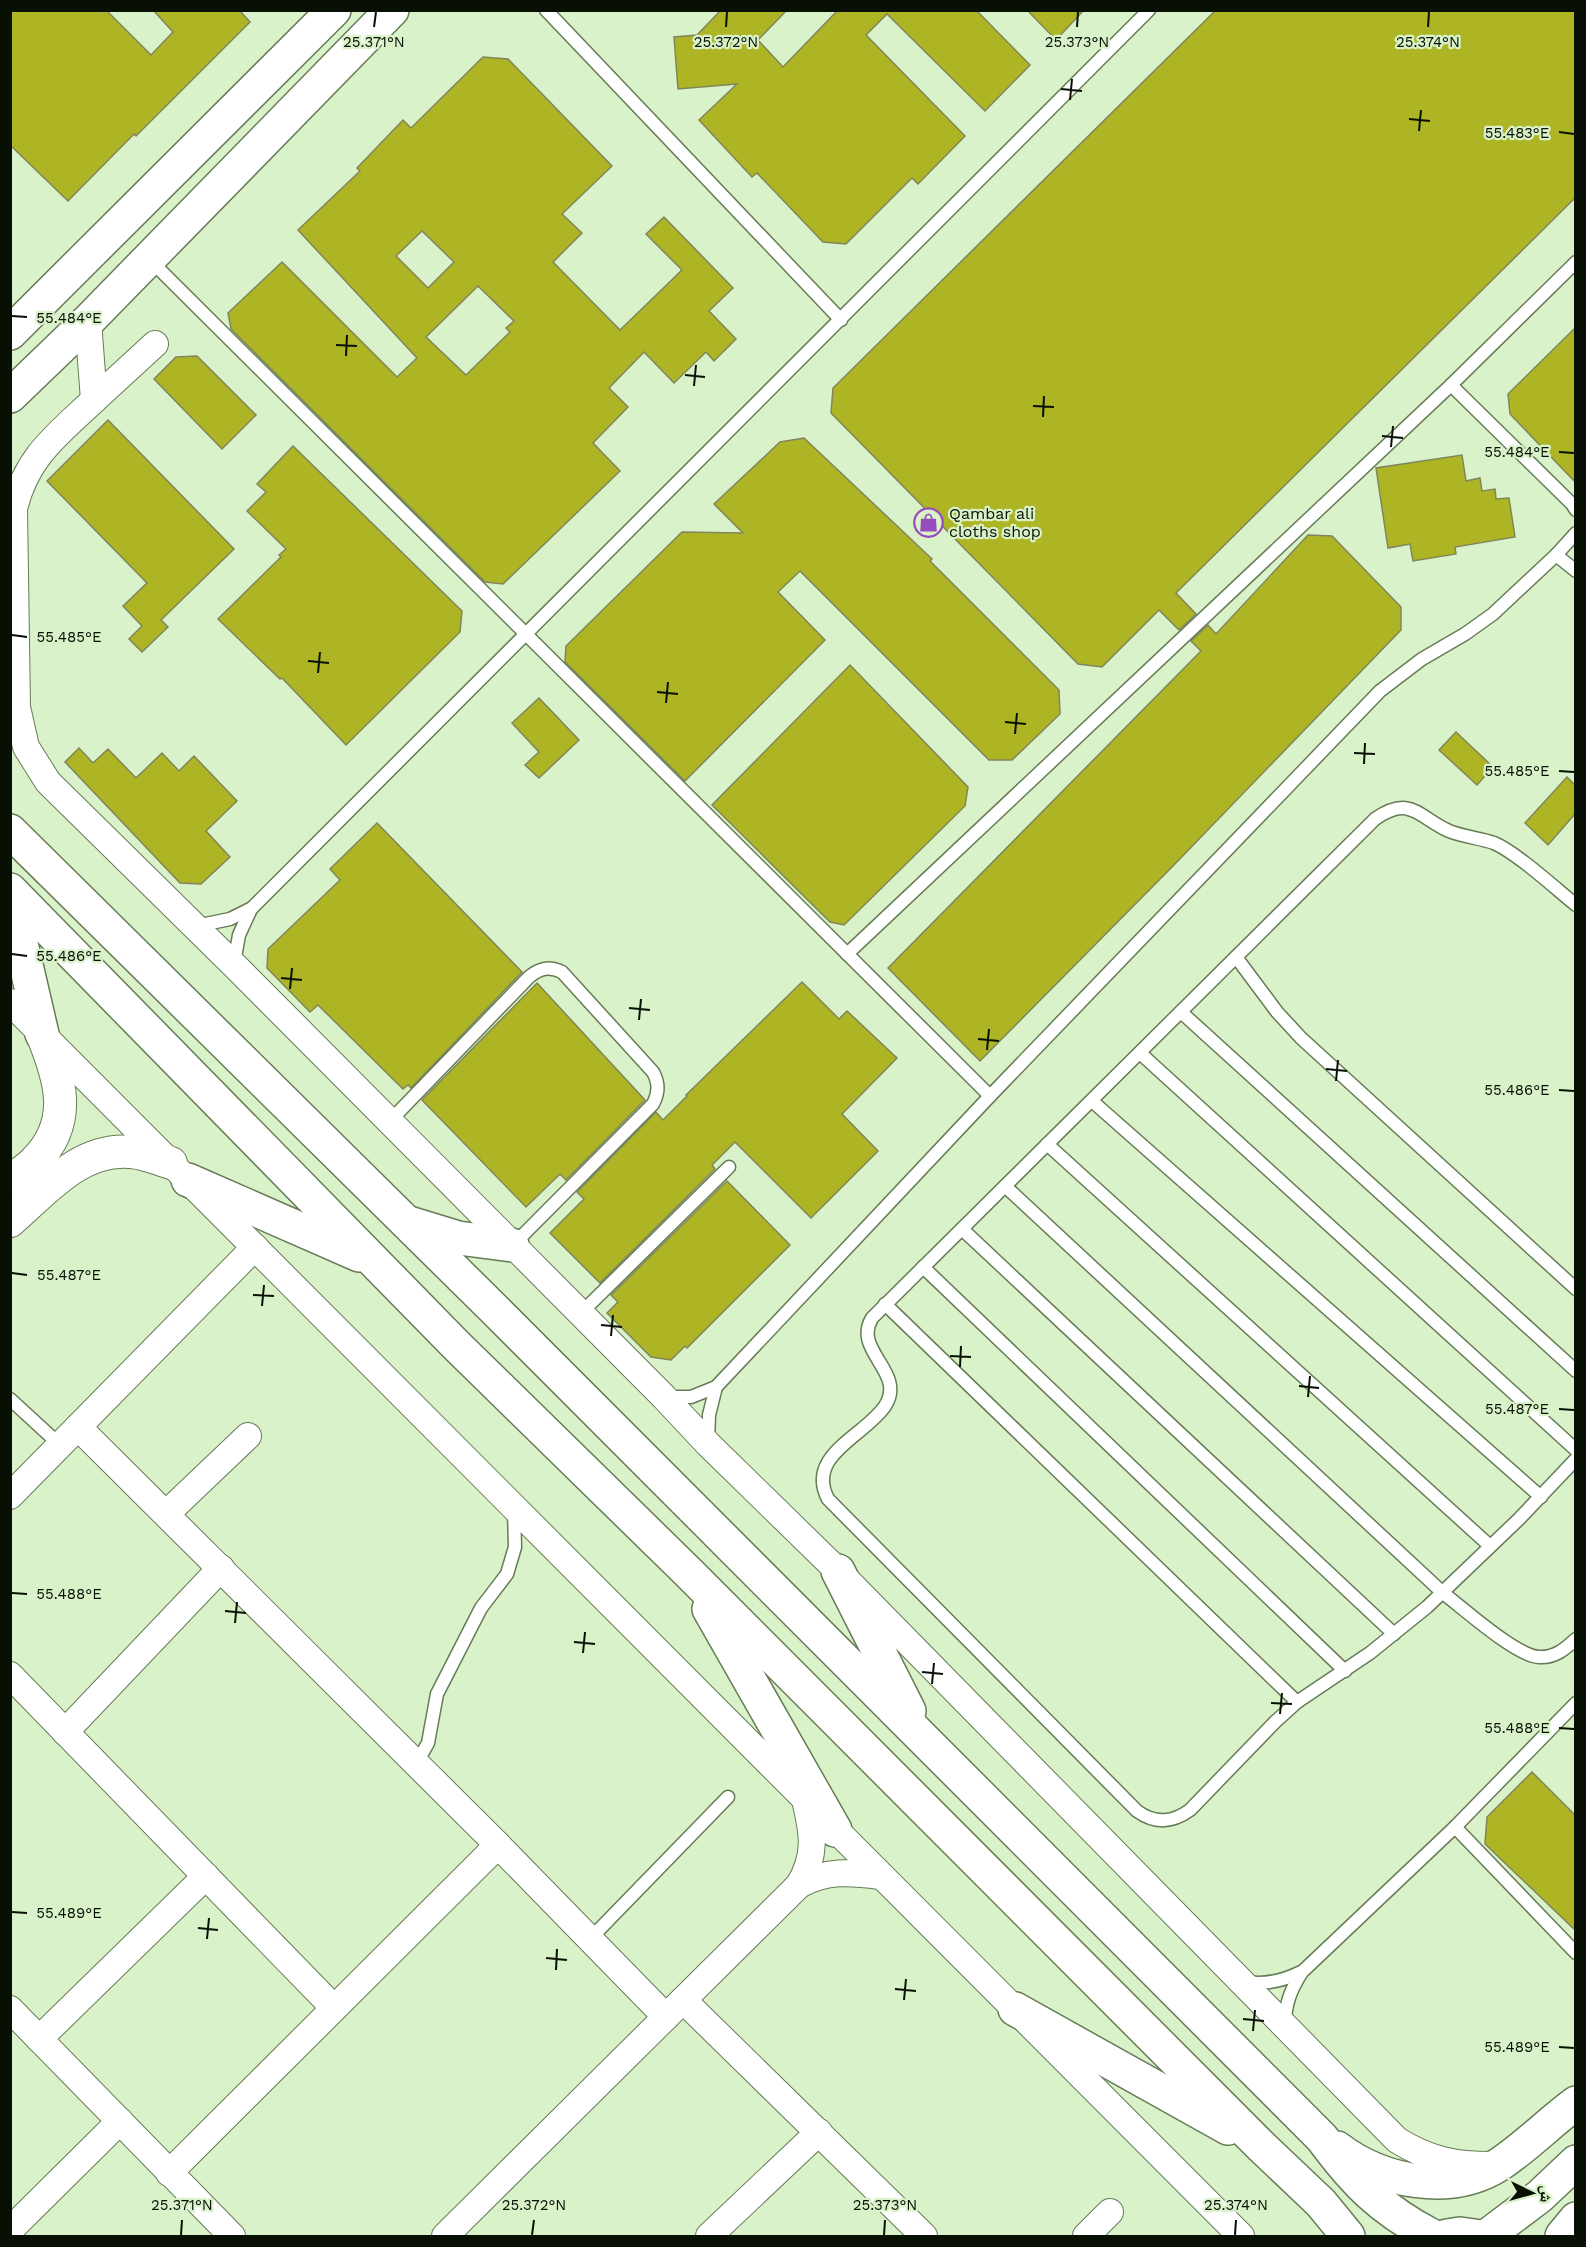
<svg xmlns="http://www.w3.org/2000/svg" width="1586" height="2247" viewBox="0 0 1586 2247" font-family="'Work Sans','Noto Naskh Arabic',sans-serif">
	<rect width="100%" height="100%" fill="#daf2c9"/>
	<g fill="#aeb524" stroke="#81855b" stroke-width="1.5" fill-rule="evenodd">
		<path d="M10 10H106L151 55 173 32 153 10H239L250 22 136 136 134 134 68 201 10 145Z"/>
		<path d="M721 10H787L758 40 783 67 838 10H976L1030 65 985 111 887 14 866 35 965 136 918 184 912 178 846 244 823 242 757 173 752 177 699 120 737 84 678 89 674 37 697 35Z"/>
		<path d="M1027 10H1084L1056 40Z"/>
		<path d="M1216 10H1575V198L1176 593 1196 614 1179 630 1159 610 1102 667 1078 664 831 413 833 388Z"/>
		<path d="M483 57 508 59 612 166 562 214 582 233 553 262 620 330 682 270 646 234 664 217 733 288 709 311 736 339 714 361 706 352 674 383 644 352 609 388 628 407 593 443 620 471 503 584 485 582 231 329 228 313 282 262 397 377 417 358 298 230 360 171 357 168 403 120 411 128ZM422 231 454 262 428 288 396 256ZM478 286 514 321 506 328 510 332 466 375 426 337Z"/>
		<path d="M1575 328V482L1510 414 1508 394Z"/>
		<path d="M197 356 256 415 222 449 154 379 176 357Z"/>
		<path d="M108 420 234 549 161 620 168 627 142 652 129 639 142 626 123 606 147 583 47 481Z"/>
		<path d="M804 438 932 559 930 561 1059 690 1060 714 1012 760H989L800 571 778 592 825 640 685 781 565 662 566 646 682 532 743 533 714 504 780 442Z"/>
		<path d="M293 446 462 611 460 632 346 745 282 678 280 679 218 619 281 557 279 555 286 549 247 511 266 492 257 484Z"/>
		<path d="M1462 455 1466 481 1480 478 1482 491 1495 489 1496 499 1509 498 1515 537 1455 547 1456 554 1413 561 1410 544 1388 548 1376 468Z"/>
		<path d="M1308 535 1332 536 1401 607V630L1173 866 980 1061 888 968 1201 651 1191 641 1208 625 1216 634Z"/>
		<path d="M850 665 968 787 965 806 844 925 830 922 712 805Z"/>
		<path d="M539 698 579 740 539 778 525 765 539 752 512 723Z"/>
		<path d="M1456 732 1493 767 1477 785 1439 750Z"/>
		<path d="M79 748 93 763 108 749 136 778 162 753 179 771 194 756 237 801 206 831 230 857 201 884 180 883 65 762Z"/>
		<path d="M1567 777 1575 785V814L1548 845 1525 823Z"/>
		<path d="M377 823 522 972 411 1088 408 1085 403 1089 318 1005 310 1012 267 968 268 949 340 880 330 869Z"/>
		<path d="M802 982 839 1019 847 1011 897 1058 842 1114 878 1151 811 1218 735 1142 712 1165 715 1169 600 1283 550 1233 584 1199 577 1192 656 1112 663 1120 687 1096 686 1095Z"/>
		<path d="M537 983 645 1100 566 1180 560 1174 526 1207 422 1100Z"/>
		<path d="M727 1181 790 1245 687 1348 685 1346 671 1360 651 1357 607 1313 618 1302 611 1295Z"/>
		<path d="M1532 1772 1575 1815V1930L1485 1844 1487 1817Z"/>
	</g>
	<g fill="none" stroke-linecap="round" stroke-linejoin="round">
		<defs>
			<g id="service">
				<path d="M546 10 841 320"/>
				<path d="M149 259 990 1096"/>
				<path d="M1451 385 1572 504 1576 510"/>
				<path d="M1556 555 1576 571"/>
				<path d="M1576 905C1555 888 1517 853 1494 843 1480 838 1464 837 1449 831 1419 818 1411 794 1375 819L872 1318C852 1351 907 1372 885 1406 865 1436 805 1455 828 1499L1137 1811C1155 1824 1172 1823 1190 1810L1275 1722 1297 1702 1370 1653 1427 1607 1519 1519 1576 1459"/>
				<path d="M196 926 230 919 252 908 1149 10"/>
				<path d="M847 954 1451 385 1576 262"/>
				<path d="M1236 957 1277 1012 1301 1038 1576 1289"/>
				<path d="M234 963 239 935 251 909"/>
				<path d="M1181 1012 1576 1371"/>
				<path d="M1140 1053 1576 1450"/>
				<path d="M1092 1101 1541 1497"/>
				<path d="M389 1122 529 977C540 968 549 966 562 972L653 1072C659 1083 659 1092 653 1104L513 1245"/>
				<path d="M1047 1144 1490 1546"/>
				<path d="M1005 1186 1443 1593C1463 1608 1516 1656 1539 1657 1555 1658 1565 1649 1576 1639"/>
				<path d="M962 1229 1394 1634"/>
				<path d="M923 1267 1345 1671"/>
				<path d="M885 1304 1297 1702"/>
				<path d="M580 1314 729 1167"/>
				<path d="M666 1397H691L716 1387 990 1096 1380 691 1422 659 1465 634 1493 614 1556 555 1576 533"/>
				<path d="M10 1399 60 1445"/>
				<path d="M708 1442 709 1415 716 1387"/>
				<path d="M416 1764 428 1743 437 1694 481 1608 507 1574 515 1547 514 1510"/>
				<path d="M1455 1827 1576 1953"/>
				<path d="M590 1939 728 1797"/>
				<path d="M1246 1982C1266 1985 1283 1981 1301 1972"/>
				<path d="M1285 2024C1285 2004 1291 1989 1302 1972L1455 1827 1576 1703"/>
			</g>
			<g id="minor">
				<path d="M88 321 94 400C57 435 26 457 14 509L17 707 26 747 48 782 234 965 664 1397 708 1444 838 1571 1397 2140C1429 2160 1455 2165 1492 2165"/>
				<path d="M94 400 155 344"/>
				<path d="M10 1002 1241 2236"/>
				<path d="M78 1427 498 1845 666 2017"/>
				<path d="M10 1496 255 1247"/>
				<path d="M166 1514 248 1436"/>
				<path d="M10 1675 334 2008"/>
				<path d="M65 1732 221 1568"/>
				<path d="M799 1885C826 1870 850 1872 881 1876"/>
				<path d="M683 2000 924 2236"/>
				<path d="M10 2009 232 2236"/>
				<path d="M39 2039 206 1876"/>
				<path d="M169 2173 498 1845"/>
				<path d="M10 2230 120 2121"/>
				<path d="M445 2236 799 1885C817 1855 813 1833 805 1800"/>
				<path d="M709 2236 819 2132"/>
				<path d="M1086 2236 1110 2212"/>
			</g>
			<g id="tertiary">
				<path d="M10 1181C19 1174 29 1168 36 1160 74 1121 60 1078 42 1034"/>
				<path d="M10 1221C45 1191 80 1147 131 1152 145 1153 158 1159 171 1163"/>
			</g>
			<g id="secondary">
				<path d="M10 333 334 10"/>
				<path d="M10 396 88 321 392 10"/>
				<path d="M10 831 494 1309 1322 2138C1355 2183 1382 2210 1432 2236"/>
				<path d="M10 890 456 1345 689 1573 1262 2147 1321 2203 1348 2236"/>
				<path d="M10 896 42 1034"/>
				<path d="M188 1180 359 1255"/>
				<path d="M409 1223 458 1238 512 1245"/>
				<path d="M838 1571 909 1711"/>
				<path d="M709 1609 835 1830"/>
				<path d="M1015 2009 1228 2128"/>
				<path d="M1337 2148C1382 2182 1451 2196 1500 2164 1527 2146 1550 2122 1576 2103"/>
				<path d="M1447 2236 1460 2234 1475 2236"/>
				<path d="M1487 2236 1540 2196 1576 2162"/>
				<path d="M1562 2236 1576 2219"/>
			</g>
		</defs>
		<use href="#service" stroke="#667c57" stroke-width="15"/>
		<use href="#minor" stroke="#667c57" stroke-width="28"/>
		<use href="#tertiary" stroke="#667c57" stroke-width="34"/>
		<use href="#secondary" stroke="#667c57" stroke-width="36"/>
		<use href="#service" stroke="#fff" stroke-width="12"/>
		<use href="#minor" stroke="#fff" stroke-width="26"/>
		<use href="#tertiary" stroke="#fff" stroke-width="32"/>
		<use href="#secondary" stroke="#fff" stroke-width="33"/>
	</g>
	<path fill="none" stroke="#081004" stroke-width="2" d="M374 27 376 12M726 27 727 12M1077 27 1078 12M1428 27 1429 12M1061 89 1082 91M1070 100 1072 79M1409 119 1430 121M1419 131 1421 110M1559 132 1574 134M12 316 27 317M336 345 357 346M346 356 347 335M685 375 705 377M694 386 696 365M1033 406 1054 407M1043 417 1044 396M1382 436 1403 438M1391 447 1393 426M1559 452 1574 453M12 635 27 637M308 661 329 663M318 673 320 652M657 692 678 694M666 703 668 682M1005 722 1026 724M1015 734 1017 713M1354 753 1375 754M1364 764 1365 743M1559 771 1574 772M12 954 27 956M281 978 302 980M290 989 292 968M629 1008 650 1010M639 1020 641 999M978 1039 999 1041M987 1050 989 1029M1326 1069 1347 1071M1336 1081 1338 1060M1559 1090 1574 1091M12 1273 27 1275M253 1295 274 1296M262 1306 264 1285M601 1325 622 1327M611 1336 613 1315M950 1356 971 1357M960 1367 961 1346M1299 1386 1319 1388M1308 1397 1310 1376M1559 1409 1574 1410M12 1593 27 1594M225 1611 246 1613M235 1623 237 1602M574 1642 595 1644M583 1653 585 1632M922 1672 943 1674M932 1684 934 1663M1271 1703 1292 1704M1280 1714 1282 1693M1559 1728 1574 1729M12 1912 27 1913M198 1928 218 1930M207 1939 209 1918M546 1958 567 1960M556 1970 557 1949M895 1989 916 1991M904 2000 906 1979M1243 2019 1264 2021M1253 2031 1255 2010M1559 2047 1574 2048M181 2235 182 2220M532 2235 534 2220M884 2235 885 2220M1235 2235 1236 2220"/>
	<defs>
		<symbol id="shop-ring" viewBox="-11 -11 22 22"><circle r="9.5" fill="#daf2c9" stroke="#974bbd" stroke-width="1.5"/><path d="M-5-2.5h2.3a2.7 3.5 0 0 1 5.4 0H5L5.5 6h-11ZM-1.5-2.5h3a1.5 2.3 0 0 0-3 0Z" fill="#974bbd"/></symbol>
	</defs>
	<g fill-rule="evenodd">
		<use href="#shop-ring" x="912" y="506" width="33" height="33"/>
	</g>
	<g text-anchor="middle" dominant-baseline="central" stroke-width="4.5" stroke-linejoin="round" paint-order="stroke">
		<g font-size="16" fill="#081004" stroke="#daf2c9" text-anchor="start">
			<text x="949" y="513">Qambar ali<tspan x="949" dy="18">cloths shop</tspan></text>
		</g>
	</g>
	<g font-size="15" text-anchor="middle" fill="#081004" stroke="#daf2c9" stroke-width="4.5" stroke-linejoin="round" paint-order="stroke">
		<text x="374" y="47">25.371°N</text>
		<text x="726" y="47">25.372°N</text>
		<text x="1077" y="47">25.373°N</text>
		<text x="1428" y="47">25.374°N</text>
		<text x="1517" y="138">55.483°E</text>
		<text x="69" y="323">55.484°E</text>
		<text x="1517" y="457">55.484°E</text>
		<text x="69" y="642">55.485°E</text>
		<text x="1517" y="776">55.485°E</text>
		<text x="69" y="961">55.486°E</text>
		<text x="1517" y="1095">55.486°E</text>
		<text x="69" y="1280">55.487°E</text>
		<text x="1517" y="1414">55.487°E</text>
		<text x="69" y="1599">55.488°E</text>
		<text x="1517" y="1733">55.488°E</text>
		<text x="69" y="1918">55.489°E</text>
		<text x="1517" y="2052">55.489°E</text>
		<text x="182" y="2210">25.371°N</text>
		<text x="534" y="2210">25.372°N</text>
		<text x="885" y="2210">25.373°N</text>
		<text x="1236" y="2210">25.374°N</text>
	</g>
	<rect width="1586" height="2247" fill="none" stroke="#081004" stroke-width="24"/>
	<g transform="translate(1532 2193) rotate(95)" stroke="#daf2c9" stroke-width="4.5" paint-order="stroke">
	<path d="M0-4.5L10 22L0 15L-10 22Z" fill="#081004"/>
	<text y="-9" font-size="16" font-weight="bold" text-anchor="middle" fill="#081004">ش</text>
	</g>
</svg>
